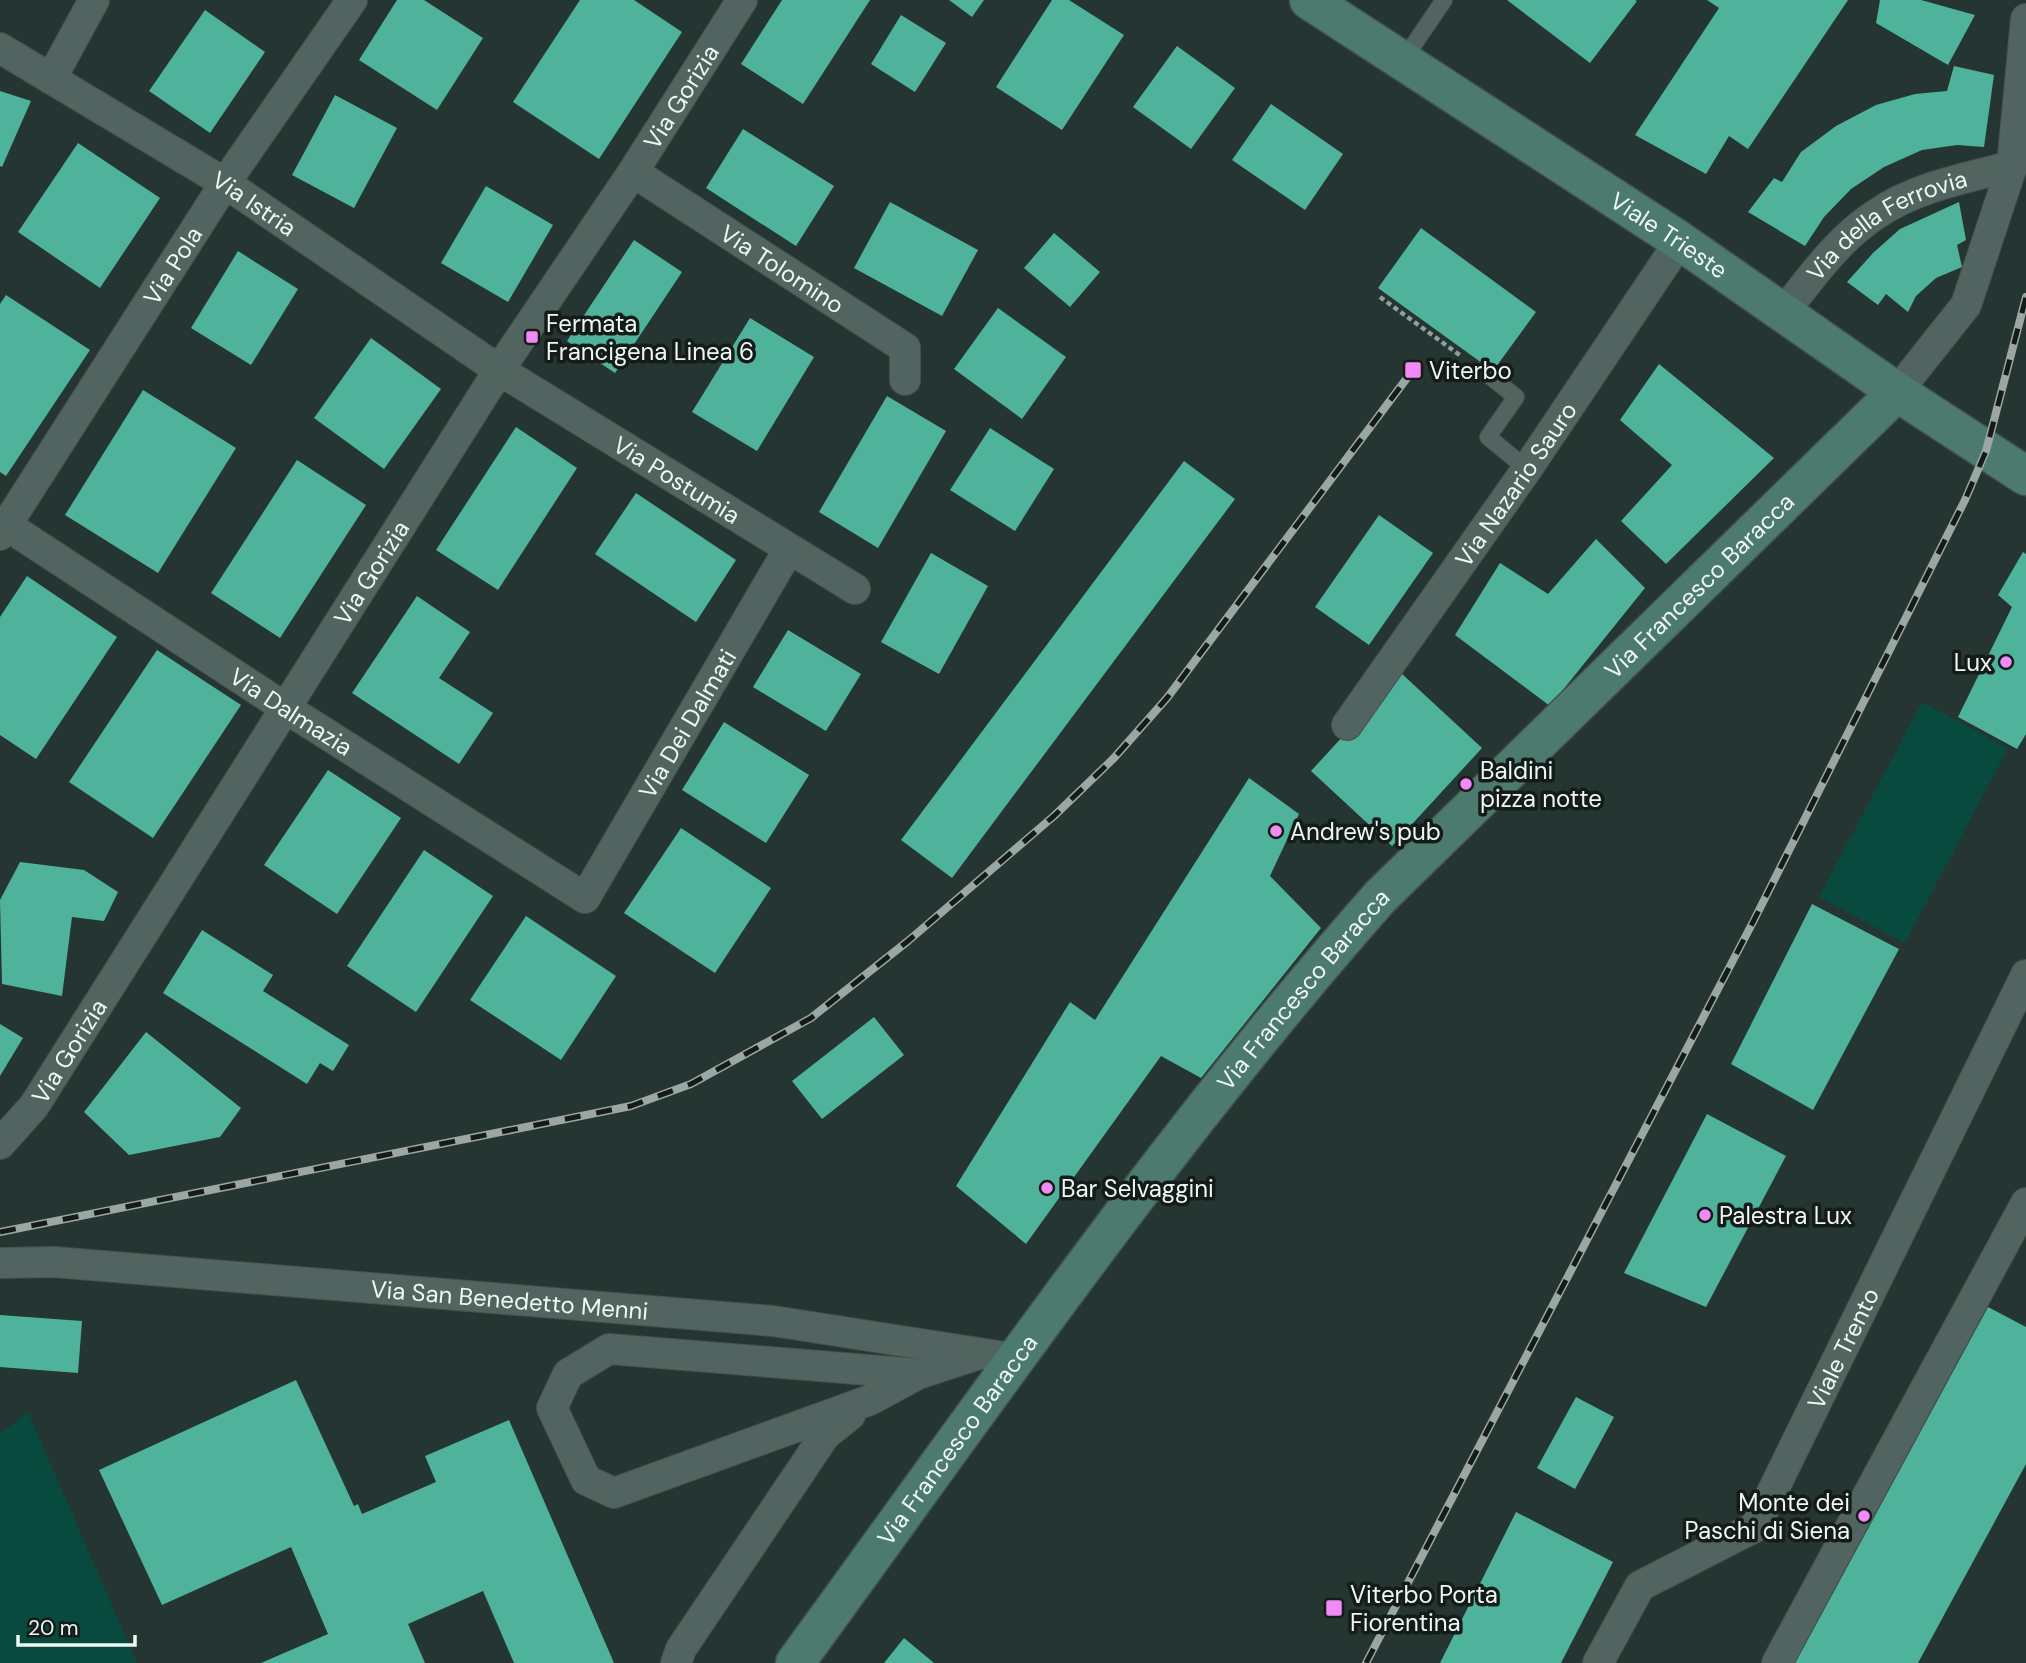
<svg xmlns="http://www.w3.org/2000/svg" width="2026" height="1663" viewBox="0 0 2026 1663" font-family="'DM Sans',sans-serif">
	<rect width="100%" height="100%" fill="#253531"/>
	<g fill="#084a3e">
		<path d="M1922 702 2008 748 1905 943 1819 897Z"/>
		<path d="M28 1412 137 1663H0V1434Z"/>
	</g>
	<g fill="#4fb39c">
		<path d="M397 0H424L483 38 437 110 359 60Z"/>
		<path d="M580 0H634L682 32 599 159 513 102Z"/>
		<path d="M782 0H870L803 104 741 64Z"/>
		<path d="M949 0H984L972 17Z"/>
		<path d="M1052 0H1069L1124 35 1062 130 996 87Z"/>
		<path d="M1507 0H1635L1637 1 1590 63Z"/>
		<path d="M1707 0H1848L1748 149 1729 136 1706 174 1635 135 1719 8Z"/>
		<path d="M1880 0H1921L1975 15 1948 65 1876 23Z"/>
		<path d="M205 10 265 52 210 133 149 91Z"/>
		<path d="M901 15 946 43 915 92 871 64Z"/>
		<path d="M1177 46 1235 88 1191 149 1133 107Z"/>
		<path d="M1954 66 1994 75 1984 147 1957 145 1922 150 1884 167 1851 189 1824 217 1805 246 1748 212 1774 178 1782 182 1801 152 1836 126 1876 105 1915 94 1947 91Z"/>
		<path d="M0 91 31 101 2 167 0 166Z"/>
		<path d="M335 95 397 128 354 208 292 175Z"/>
		<path d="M1271 104 1343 154 1305 210 1232 160Z"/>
		<path d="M743 129 834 186 796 246 706 188Z"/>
		<path d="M78 143 160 198 100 288 18 232Z"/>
		<path d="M486 186 553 225 508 302 441 263Z"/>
		<path d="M890 202 978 250 942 316 854 268Z"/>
		<path d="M1959 202 1966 240 1957 245 1962 267 1936 278 1916 296 1908 312 1886 294 1878 305 1847 282 1873 253 1900 229Z"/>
		<path d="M1421 228 1536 312 1493 371 1378 288Z"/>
		<path d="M1054 233 1100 272 1070 307 1024 268Z"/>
		<path d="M634 240 682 272 615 373 567 341Z"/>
		<path d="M238 251 298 289 251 365 191 328Z"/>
		<path d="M6 295 90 350 6 476 0 472V304Z"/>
		<path d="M998 308 1066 357 1022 419 954 369Z"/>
		<path d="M750 318 814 357 757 451 692 412Z"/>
		<path d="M371 338 441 389 384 469 314 418Z"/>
		<path d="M1659 364 1774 458 1666 564 1621 521 1672 465 1620 420Z"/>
		<path d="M143 390 236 448 158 573 65 515Z"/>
		<path d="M887 396 946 431 878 548 819 512Z"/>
		<path d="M516 427 577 468 498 590 436 550Z"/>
		<path d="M990 428 1054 469 1015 531 950 490Z"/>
		<path d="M297 460 366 505 280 638 211 593Z"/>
		<path d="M1184 461 1235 499 952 878 901 840Z"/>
		<path d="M636 493 736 560 696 622 595 554Z"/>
		<path d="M1379 515 1433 553 1369 645 1315 607Z"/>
		<path d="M1596 539 1645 588 1550 706 1455 635 1500 563 1548 594Z"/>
		<path d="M2023 552 2026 554V734L2017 749 1958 717 2012 607 1998 595Z"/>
		<path d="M931 553 988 586 939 674 881 642Z"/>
		<path d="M27 576 117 637 36 759 0 735V617Z"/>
		<path d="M417 596 470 632 439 678 493 713 459 764 352 693Z"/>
		<path d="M788 630 861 674 826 731 753 687Z"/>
		<path d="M157 650 241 705 153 838 69 782Z"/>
		<path d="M1401 673 1482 748 1392 846 1311 771Z"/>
		<path d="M724 722 809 775 766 843 682 790Z"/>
		<path d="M328 770 401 818 337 914 264 865Z"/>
		<path d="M1249 778 1299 814 1270 876 1321 928 1201 1078 1161 1056 1026 1244 956 1186 1070 1002 1095 1020Z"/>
		<path d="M681 828 771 888 715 973 624 913Z"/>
		<path d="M424 850 493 896 416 1012 347 966Z"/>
		<path d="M20 862 84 870 118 892 104 921 72 917 62 996 2 984 0 900Z"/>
		<path d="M1812 904 1899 949 1813 1110 1731 1064Z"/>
		<path d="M526 916 616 976 561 1060 470 1000Z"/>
		<path d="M202 930 273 975 263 991 349 1045 333 1071 320 1063 307 1084 163 993Z"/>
		<path d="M874 1017 904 1055 822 1119 792 1081Z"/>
		<path d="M0 1024 23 1038 0 1076Z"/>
		<path d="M146 1032 241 1108 220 1137 129 1155 84 1112Z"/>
		<path d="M1707 1114 1786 1156 1706 1307 1624 1273Z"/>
		<path d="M1988 1307 2026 1327V1464L1918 1663H1795Z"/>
		<path d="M0 1315 82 1321 78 1373 0 1367Z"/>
		<path d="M296 1380 354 1506 358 1504 362 1514 436 1482 425 1456 509 1420 614 1663H514L483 1591 408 1624 425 1663H261L328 1634 291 1547 162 1605 99 1470Z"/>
		<path d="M1576 1397 1614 1417 1575 1489 1537 1468Z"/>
		<path d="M1516 1512 1613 1562 1561 1663H1440Z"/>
		<path d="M904 1638 934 1663H884Z"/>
	</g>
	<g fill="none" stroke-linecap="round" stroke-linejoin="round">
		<defs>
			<g id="lane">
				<path d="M1404 59 1444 0"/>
				<path d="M1482 370 1516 397 1488 437 1527 469"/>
			</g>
			<g id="street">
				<path id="s1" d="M0 48 225 183 499 370 855 589"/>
				<path d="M51 79 94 0"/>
				<path id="s2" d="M633 172 905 348V380"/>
				<path id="s3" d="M1783 313C1811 278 1837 240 1875 215 1915 187 1966 178 2012 166"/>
				<path d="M1897 392 1966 305 2012 166 2026 19"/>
				<path id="s4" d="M0 521 287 709 585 898 789 549"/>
				<path id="s5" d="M0 535 225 183 352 0"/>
				<path id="s6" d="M1347 725 1527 469 1680 241"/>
				<path id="s7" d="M0 1144 34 1106 499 370 633 172 742 0"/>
				<path id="s8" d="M0 1263 54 1262 773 1321 1017 1359"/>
				<path d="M918 1374 609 1349 568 1374 552 1408 586 1480 614 1493 870 1400 918 1374 976 1355"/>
				<path d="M676 1663 681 1649 825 1435 850 1415"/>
				<path id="s9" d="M1598 1663 1640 1586 1755 1527 2026 975"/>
				<path d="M1777 1663 2026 1203"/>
			</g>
			<g id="secondary">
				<path id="s10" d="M1309 0 1680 241 1897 392 2026 476"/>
				<path id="s11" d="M795 1663C984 1404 1167 1138 1380 897L1897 392"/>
			</g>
		</defs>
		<use href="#lane" stroke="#43514e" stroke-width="18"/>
		<use href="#street" stroke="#43514e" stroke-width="32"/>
		<use href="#secondary" stroke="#43514e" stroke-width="41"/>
		<path stroke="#929f9c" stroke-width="4.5" stroke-dasharray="5 3.5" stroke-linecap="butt" d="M1380 297 1461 356"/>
		<use href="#lane" stroke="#52645f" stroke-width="16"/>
		<use href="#street" stroke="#52645f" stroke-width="30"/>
		<use href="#secondary" stroke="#4d7a6f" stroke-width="38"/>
		<defs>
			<g id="rail">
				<path d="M0 1232 631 1106 691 1084 811 1018 908 941 1054 816 1114 758 1167 698 1413 370"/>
				<path d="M1366 1663 1753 922 1965 500 1986 451 2026 297"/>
			</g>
		</defs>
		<use href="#rail" stroke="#9ba7a4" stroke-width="8"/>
		<use href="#rail" stroke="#141b19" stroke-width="5" stroke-dasharray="16" stroke-linecap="butt"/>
	</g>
	<g fill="#f18af4" stroke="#141b19" stroke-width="2.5">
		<rect x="525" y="330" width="14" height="14" rx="3.5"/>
		<rect x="1404" y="361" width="18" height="18" rx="3.5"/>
		<circle cx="2006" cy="662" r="7"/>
		<circle cx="1466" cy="784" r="7"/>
		<circle cx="1276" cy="831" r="7"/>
		<circle cx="1047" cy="1188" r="7"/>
		<circle cx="1705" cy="1215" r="7"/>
		<circle cx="1864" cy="1516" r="7"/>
		<rect x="1325" y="1599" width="18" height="18" rx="3.5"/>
	</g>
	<g text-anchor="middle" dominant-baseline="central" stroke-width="7" stroke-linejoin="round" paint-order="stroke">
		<g font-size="24" fill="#edf7f4" stroke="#141b19">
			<text stroke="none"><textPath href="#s7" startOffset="1250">Via Gorizia</textPath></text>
			<text stroke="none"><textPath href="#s1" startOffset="298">Via Istria</textPath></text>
			<text stroke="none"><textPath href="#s3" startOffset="140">Via della Ferrovia</textPath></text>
			<text stroke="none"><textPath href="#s10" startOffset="430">Viale Trieste</textPath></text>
			<text stroke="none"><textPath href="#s5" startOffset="320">Via Pola</textPath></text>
			<text stroke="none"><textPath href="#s2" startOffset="178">Via Tolomino</textPath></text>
			<text stroke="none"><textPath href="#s1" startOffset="803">Via Postumia</textPath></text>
			<text stroke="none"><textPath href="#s6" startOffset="294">Via Nazario Sauro</textPath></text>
			<text stroke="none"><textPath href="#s7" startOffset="682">Via Gorizia</textPath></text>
			<text stroke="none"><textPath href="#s11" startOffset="1410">Via Francesco Baracca</textPath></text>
			<text stroke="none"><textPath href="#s4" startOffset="348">Via Dalmazia</textPath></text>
			<text stroke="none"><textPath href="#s4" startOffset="898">Via Dei Dalmati</textPath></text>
			<text stroke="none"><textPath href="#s11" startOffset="844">Via Francesco Baracca</textPath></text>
			<text stroke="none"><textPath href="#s7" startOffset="116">Via Gorizia</textPath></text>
			<text stroke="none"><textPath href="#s8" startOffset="511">Via San Benedetto Menni</textPath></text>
			<text stroke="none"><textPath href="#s9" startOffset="416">Viale Trento</textPath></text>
			<text stroke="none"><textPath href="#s11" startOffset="276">Via Francesco Baracca</textPath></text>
		</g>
		<g font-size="24" fill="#edf7f4" stroke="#141b19" text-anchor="start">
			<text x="546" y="323">Fermata<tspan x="546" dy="28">Francigena Linea 6</tspan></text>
			<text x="1429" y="370">Viterbo</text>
			<text x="1992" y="662" text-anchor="end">Lux</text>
			<text x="1480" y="770">Baldini<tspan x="1480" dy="28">pizza notte</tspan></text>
			<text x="1290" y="831">Andrew's pub</text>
			<text x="1061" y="1188">Bar Selvaggini</text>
			<text x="1719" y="1215">Palestra Lux</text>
			<text x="1850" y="1502" text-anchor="end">Monte dei<tspan x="1850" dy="28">Paschi di Siena</tspan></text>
			<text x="1350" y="1594">Viterbo Porta<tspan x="1350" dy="28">Fiorentina</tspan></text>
		</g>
	</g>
	<path d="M18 1635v10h117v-10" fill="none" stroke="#edf7f4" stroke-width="3.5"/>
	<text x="28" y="1635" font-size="21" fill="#edf7f4" stroke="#141b19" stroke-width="5" paint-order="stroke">20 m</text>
</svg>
